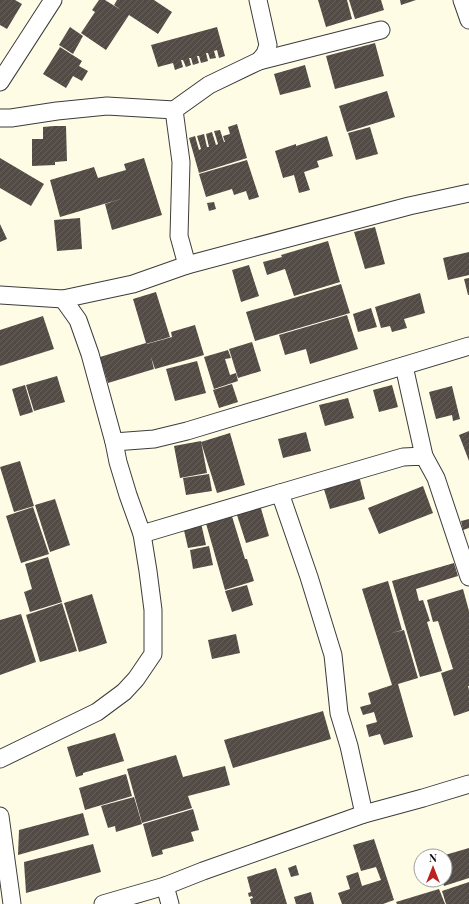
<svg xmlns="http://www.w3.org/2000/svg" width="469" height="904" viewBox="0 0 469 904" font-family="'Playfair Display',serif">
	<defs>
		<pattern id="building-hatch" width="6" height="6" patternUnits="userSpaceOnUse"><rect width="6" height="6" fill="#524b46"/><path d="M-1 1l2-2M0 6l6-6M5 7l2-2" fill="none" stroke="#66605c"/></pattern>
	</defs>
	<rect width="100%" height="100%" fill="#fffce6"/>
	<g fill="url(#building-hatch)">
		<path d="M0 0H15L22 4 7 29 0 25Z"/>
		<path d="M99 0H105L121 10 114 5 117 0H154L172 12 158 34 129 15 106 50 81 33 95 12 92 10Z"/>
		<path d="M318 0H347L352 19 326 27Z"/>
		<path d="M349 0H381L384 10 355 19Z"/>
		<path d="M400 0H416L401 5Z"/>
		<path d="M70 27 83 36 73 54 59 45Z"/>
		<path d="M217 27 225 56 219 58 217 50 214 51 216 58 210 59 208 53H206L208 61 201 63 199 56H197L199 63 193 65 191 58H189L191 65 186 67 183 60H181L183 67 175 70 173 63 158 67 151 45Z"/>
		<path d="M375 43 384 76 335 89 326 56Z"/>
		<path d="M60 47 82 61 79 66 88 71 82 81 73 76 66 88 43 74Z"/>
		<path d="M305 65 311 87 280 95 274 74Z"/>
		<path d="M387 91 395 117 347 132 339 106Z"/>
		<path d="M237 124 247 158 199 173 189 138 195 136 199 150 201 149 197 136 204 134 207 147H209L206 134 212 132 216 145 218 144 214 131 220 130 224 142H225L223 136 230 134 228 127Z"/>
		<path d="M54 126H66L67 161 55 162V165L32 166V139H43V127Z"/>
		<path d="M370 127 378 154 356 160 348 133Z"/>
		<path d="M327 136 333 156 317 161 319 167 304 172 310 190 299 193 294 175 283 178 275 151 296 144V146Z"/>
		<path d="M0 158 44 184 31 206 0 188Z"/>
		<path d="M144 158 162 215 112 230 105 204 124 198 60 217 50 180 94 167 98 178 126 170 124 164Z"/>
		<path d="M247 160 259 197 249 200 246 191 234 195 232 189 206 197 199 174Z"/>
		<path d="M214 202 216 209 209 211 207 203Z"/>
		<path d="M80 218 82 249 57 251 54 220Z"/>
		<path d="M0 224 7 239 0 242Z"/>
		<path d="M375 227 385 264 365 269 354 232Z"/>
		<path d="M328 241 340 282 294 296 285 269 267 275 263 262 282 257 281 255Z"/>
		<path d="M469 252V275L448 280 443 258Z"/>
		<path d="M249 265 259 296 241 302 232 270Z"/>
		<path d="M469 278V295H468L464 279Z"/>
		<path d="M341 284 350 313 255 341 246 312Z"/>
		<path d="M156 292 170 337 146 344H147L172 337 171 332 195 325 204 355 155 369 151 357 154 369 108 383 100 357 146 343 133 299Z"/>
		<path d="M420 293 425 313 404 319 407 328 392 332 390 326 381 328 375 307Z"/>
		<path d="M371 308 377 327 358 332 353 314Z"/>
		<path d="M347 315 358 349 310 364 306 349 285 355 279 335Z"/>
		<path d="M43 316 54 349 0 366V330Z"/>
		<path d="M252 342 261 371 238 378 229 349Z"/>
		<path d="M228 350 231 358 225 359 230 375 236 373 238 381 214 389 204 357Z"/>
		<path d="M197 361 206 393 175 401 166 369Z"/>
		<path d="M57 376 65 402 34 411 26 385Z"/>
		<path d="M232 384 238 402 219 408 213 390Z"/>
		<path d="M25 385 33 412 20 416 12 389Z"/>
		<path d="M392 385 398 407 379 412 373 390Z"/>
		<path d="M452 386 460 419 453 421 452 415 436 419 429 392Z"/>
		<path d="M348 398 354 418 325 426 319 405Z"/>
		<path d="M469 431V461L459 435Z"/>
		<path d="M306 432 311 451 283 458 278 439Z"/>
		<path d="M230 433 245 485 217 493 201 442Z"/>
		<path d="M201 441 207 473 180 478 174 446Z"/>
		<path d="M20 461 34 506 14 512 0 467Z"/>
		<path d="M209 474 212 491 186 495 183 478Z"/>
		<path d="M359 476 365 499 330 509 323 486Z"/>
		<path d="M423 486 433 513 379 534 368 508Z"/>
		<path d="M55 499 70 545 50 552 35 505Z"/>
		<path d="M260 505 269 536 246 543 236 512Z"/>
		<path d="M33 507 49 554 21 563 6 516Z"/>
		<path d="M231 513 245 559H247L254 581 225 590 205 520Z"/>
		<path d="M469 519V528L463 530 461 521Z"/>
		<path d="M201 523 206 545 188 548 183 526Z"/>
		<path d="M209 546 213 565 193 569 190 550Z"/>
		<path d="M48 557 62 602 30 612 24 592 32 589 25 564Z"/>
		<path d="M454 563 458 576 416 589 419 601 423 600 430 621 427 622 442 671 420 677 392 581Z"/>
		<path d="M388 581 402 630 392 633 404 630 418 678 398 684 413 737 384 745 380 734 369 737 366 725 377 722 374 712 363 715 360 707 371 704 368 693 392 685 362 589Z"/>
		<path d="M247 585 253 605 232 612 225 591Z"/>
		<path d="M463 589 469 611V686H468L469 690V711L454 716 441 673 453 669 438 621 433 622 427 600Z"/>
		<path d="M92 594 107 643 79 652 64 603Z"/>
		<path d="M62 603 77 651 40 662 26 615Z"/>
		<path d="M21 614 36 662 0 675V620Z"/>
		<path d="M236 634 240 653 212 659 208 640Z"/>
		<path d="M323 711 331 739 233 768 224 740Z"/>
		<path d="M115 733 124 761 83 773V775L76 777 67 747Z"/>
		<path d="M176 755 183 777 225 766 230 785 188 796 192 808 142 823 127 769Z"/>
		<path d="M126 774 132 796 85 810 79 788Z"/>
		<path d="M134 797 142 824 116 832 115 826 108 828 101 806Z"/>
		<path d="M193 809 199 830 191 832 194 841 162 850 163 854 152 857 143 824Z"/>
		<path d="M83 813 89 835 18 855 19 830Z"/>
		<path d="M374 839 394 900 383 904H342L338 893 350 889 346 876 358 872 362 886 381 880 376 867 361 871 353 845Z"/>
		<path d="M93 844 101 872 26 893 24 862Z"/>
		<path d="M469 848V878L444 886 442 880H445V855Z"/>
		<path d="M296 865 299 875 291 877 288 868Z"/>
		<path d="M276 868 287 904H251L250 899 253 898 252 896 249 897 248 893 251 892 247 877Z"/>
		<path d="M469 882V904H446L442 891Z"/>
		<path d="M439 889 445 904H397L396 902Z"/>
		<path d="M311 892 314 904H296L294 897Z"/>
	</g>
	<g fill="none" stroke-linecap="round" stroke-linejoin="round">
		<defs>
			<g id="minor">
				<path d="M462 0 469 20"/>
				<path d="M259 61 381 30"/>
				<path d="M0 82 53 0"/>
				<path d="M174 110 181 162 179 236 187 265"/>
				<path d="M0 118H11L57 111 107 106 174 110 209 85 259 61 265 54 268 45 258 0"/>
				<path d="M0 295 63 299"/>
				<path d="M404 366 424 456"/>
				<path d="M114 442 154 439 187 431 469 346"/>
				<path d="M280 493 403 457 424 456 436 478 469 577"/>
				<path d="M142 534 280 493 309 577 333 655 339 713 349 746 364 814"/>
				<path d="M0 759 97 712 124 692 136 679 153 654V610L148 571 142 534 128 495 118 462 114 442 90 354 78 320 63 299 133 284 187 265 409 206 469 193"/>
				<path d="M0 816 12 904"/>
				<path d="M165 886 170 904"/>
				<path d="M103 904 165 886 203 871 364 814 423 798 469 784"/>
			</g>
		</defs>
		<use href="#minor" stroke="#3c3c3c" stroke-width="19"/>
		<use href="#minor" stroke="#fff" stroke-width="17"/>
	</g>
	<g transform="translate(433 868)"><circle r="19" fill="#ffffff" stroke="#9d9d9d"/>
	<path d="M0-3L7 15L0 10L-7 15Z" fill="#bb2320"/>
	<text y="-6" font-size="11" font-weight="bold" text-anchor="middle" fill="#090909">N</text>
	</g>
</svg>
